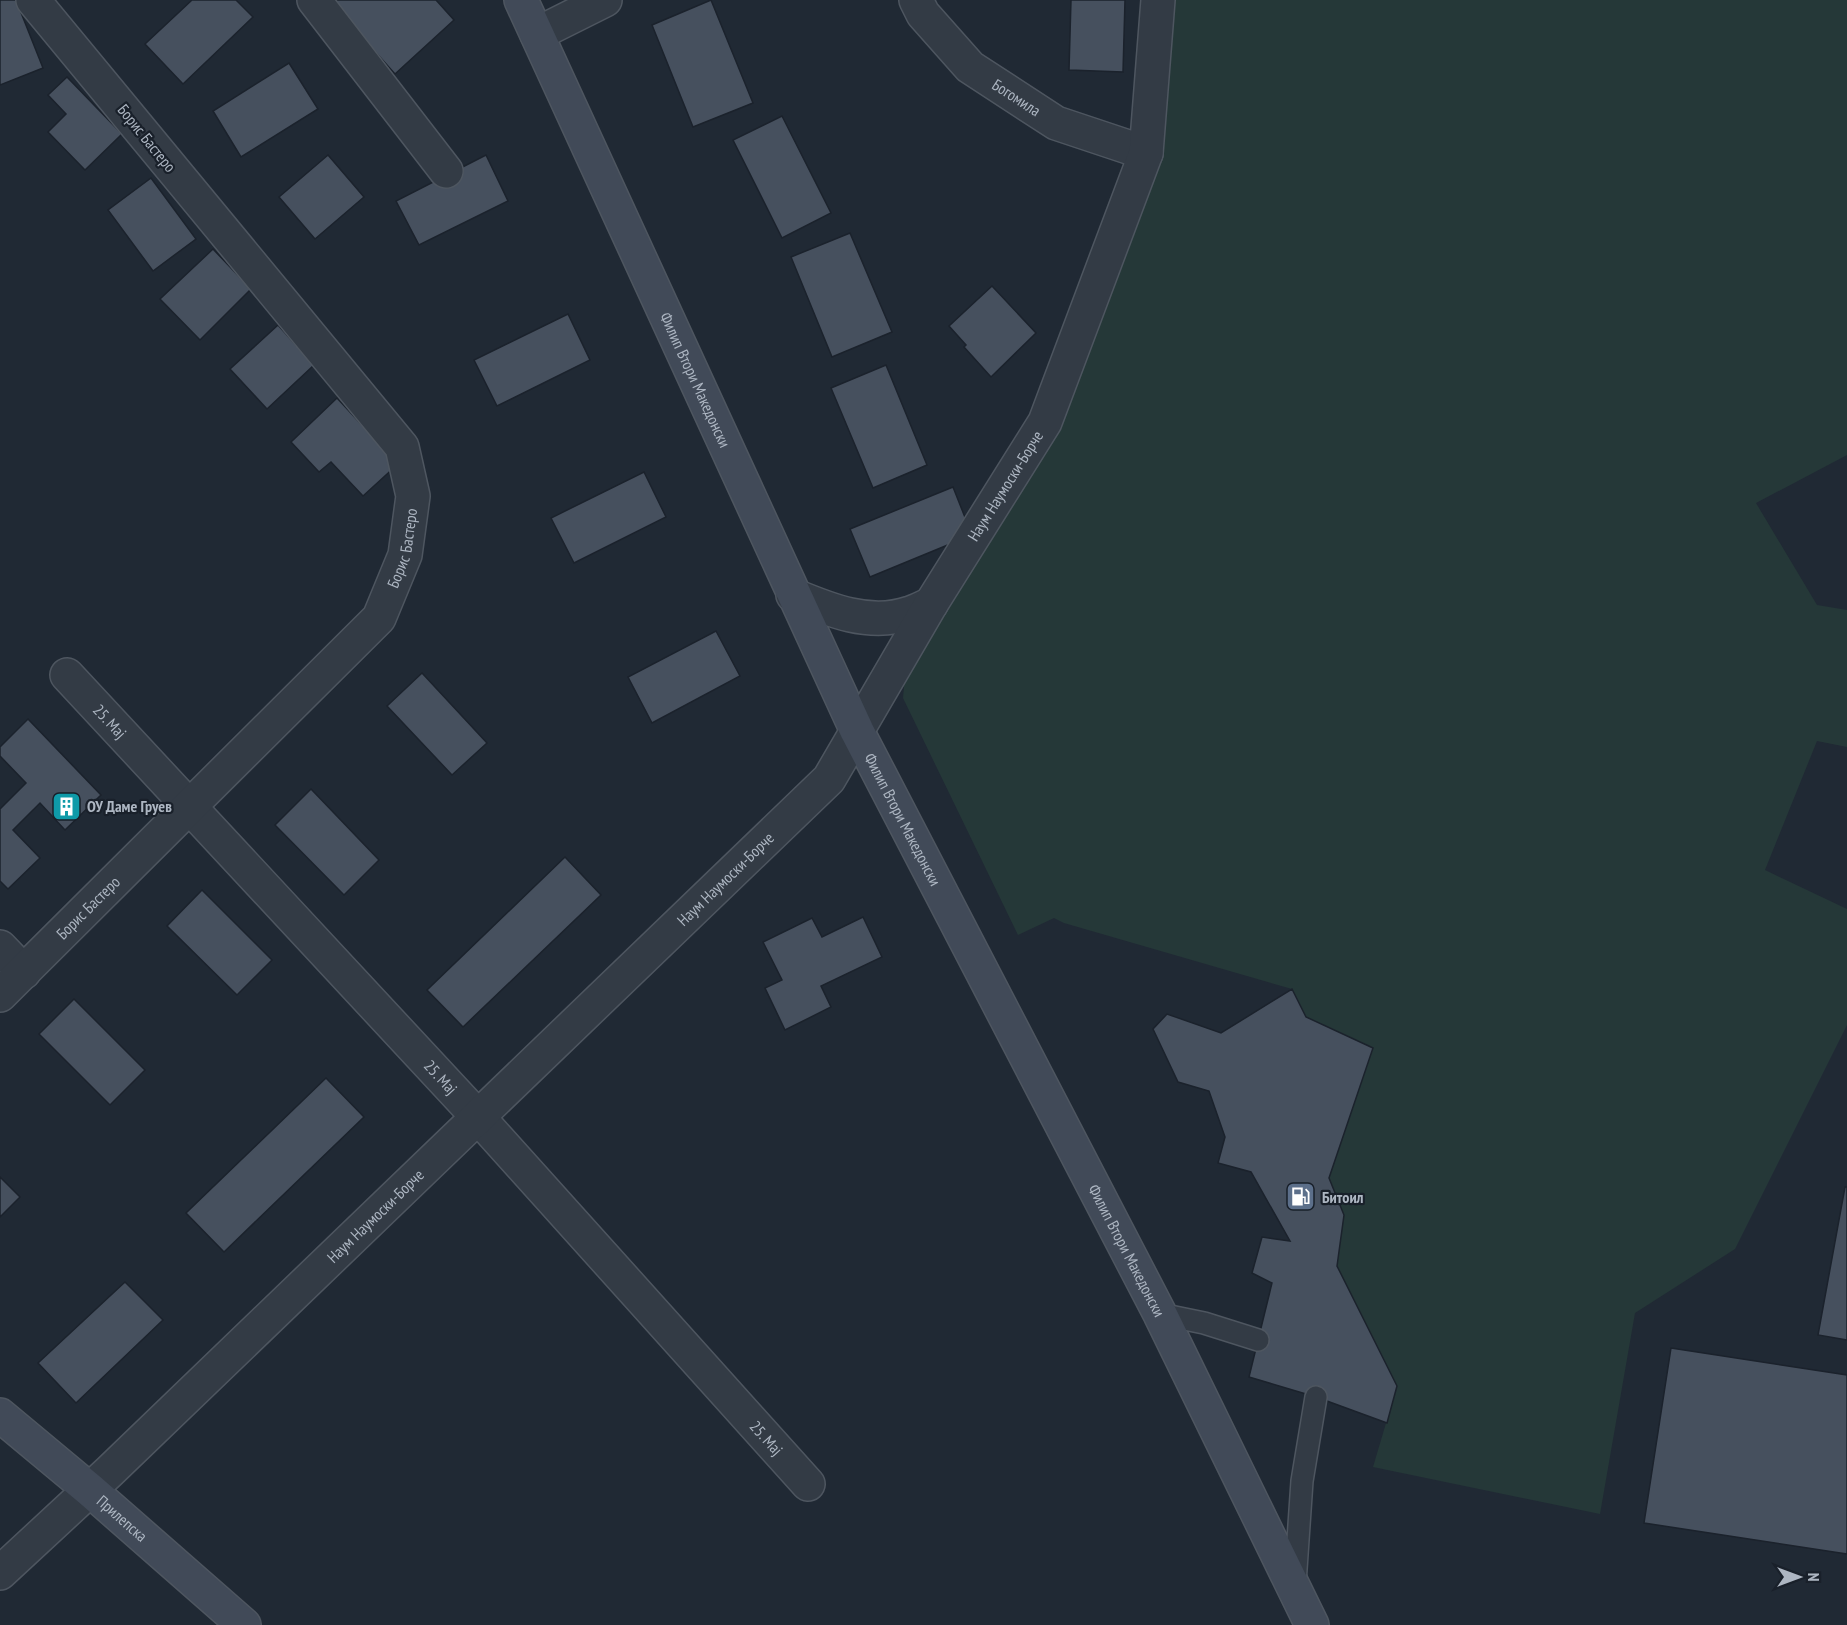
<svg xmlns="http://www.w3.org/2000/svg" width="1847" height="1625" viewBox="0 0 1847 1625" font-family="'PT Sans Narrow',sans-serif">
	<rect width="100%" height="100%" fill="#202934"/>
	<path fill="#253838" d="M1158 0H1847V455L1756 503 1817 605 1847 610V747L1817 741 1765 870 1847 909V1025L1735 1249 1635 1313 1600 1514 1373 1467 1397 1386 1337 1266 1344 1215 1329 1178 1373 1048 1306 1017 1292 989 1064 923 1054 918 1018 935 903 698 908 643 1045 422 1146 153Z"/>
	<g fill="#46505e" stroke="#1b222c" stroke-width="1.5">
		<path d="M0 0H16L43 68 0 85Z"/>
		<path d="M192 0H236L253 17 183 84 145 44Z"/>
		<path d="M331 0H436L454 20 395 74 330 1Z"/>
		<path d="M711 0 753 103 693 127 652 25Z"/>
		<path d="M1071 0H1125L1123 72 1069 70Z"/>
		<path d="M289 63 318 109 241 157 213 111Z"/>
		<path d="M67 77 122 134 85 170 48 132 66 114 48 95Z"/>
		<path d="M782 116 831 213 782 238 733 140Z"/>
		<path d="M328 155 364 197 315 239 279 197Z"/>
		<path d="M486 155 508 201 419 245 396 201Z"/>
		<path d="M151 178 196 239 153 271 108 210Z"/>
		<path d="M850 233 892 332 832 357 791 257Z"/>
		<path d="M213 249 251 289 200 340 160 299Z"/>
		<path d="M992 286 1036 333 991 377 964 347 966 345 949 326Z"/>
		<path d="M568 314 590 360 497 406 474 360Z"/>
		<path d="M278 325 314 365 267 409 230 369Z"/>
		<path d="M886 365 927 465 873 488 831 388Z"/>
		<path d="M337 398 398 464 363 496 331 462 319 472 291 442Z"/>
		<path d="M644 472 666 517 574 563 551 518Z"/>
		<path d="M953 487 972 535 870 577 850 529Z"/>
		<path d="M716 631 740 676 652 723 628 677Z"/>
		<path d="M422 673 487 743 452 775 387 706Z"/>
		<path d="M28 719 101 795 65 830 40 803 13 830 40 858 8 889 0 881V809L26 783 0 756V747Z"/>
		<path d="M311 789 379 860 344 895 275 825Z"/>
		<path d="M565 857 601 895 463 1027 427 990Z"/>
		<path d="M202 890 272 960 237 995 167 926Z"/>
		<path d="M863 917 882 957 821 986 831 1007 785 1030 765 988 782 980 763 942 812 918 822 937Z"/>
		<path d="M1292 989 1306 1017 1373 1048 1329 1178 1344 1215 1337 1266 1397 1386 1387 1423 1316 1397 1249 1377 1272 1283 1252 1273 1262 1237 1290 1241 1251 1172 1218 1163 1225 1137 1209 1091 1178 1082 1153 1029 1167 1014 1221 1033Z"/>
		<path d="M74 999 145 1070 110 1105 39 1034Z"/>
		<path d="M326 1078 364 1117 224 1252 186 1213Z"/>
		<path d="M0 1177 20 1197 0 1217Z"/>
		<path d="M1845 1187H1847V1340L1818 1335Z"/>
		<path d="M125 1282 163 1320 76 1403 38 1363Z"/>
		<path d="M1671 1348 1847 1375V1554L1644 1523Z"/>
	</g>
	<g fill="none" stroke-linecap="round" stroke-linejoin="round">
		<defs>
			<g id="lane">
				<path d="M1160 1314 1204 1323 1258 1340"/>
				<path d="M1295 1584 1302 1481 1316 1397"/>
			</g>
			<g id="street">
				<path d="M314 0 446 171"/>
				<path id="s1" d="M916 0 923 14 970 67 1056 123 1146 153"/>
				<path d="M537 34 605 0"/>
				<path d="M793 595C829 610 870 627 910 613 917 611 924 607 931 604"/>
				<path id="s2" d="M67 675 478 1117 808 1484"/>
				<path d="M0 947 24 972"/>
				<path id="s3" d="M0 995 379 618 405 555 413 496 402 447 33 0"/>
				<path id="s4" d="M0 1573 109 1472 829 779 931 604 1045 422 1146 153 1158 0"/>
			</g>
			<g id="secondary">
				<path id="s5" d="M521 0 857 731 1160 1314 1312 1625"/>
				<path id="s6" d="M0 1415 90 1490 244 1625"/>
			</g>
		</defs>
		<use href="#lane" stroke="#4e5660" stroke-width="24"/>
		<use href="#street" stroke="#4e5660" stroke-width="36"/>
		<use href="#secondary" stroke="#4e5660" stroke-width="36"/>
		<use href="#lane" stroke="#333b45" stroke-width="21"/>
		<use href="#street" stroke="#333b45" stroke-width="33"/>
		<use href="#secondary" stroke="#414a58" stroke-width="33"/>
	</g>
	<defs>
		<symbol id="building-square" viewBox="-11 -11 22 22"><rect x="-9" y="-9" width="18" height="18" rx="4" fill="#0f9aa8" stroke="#19202a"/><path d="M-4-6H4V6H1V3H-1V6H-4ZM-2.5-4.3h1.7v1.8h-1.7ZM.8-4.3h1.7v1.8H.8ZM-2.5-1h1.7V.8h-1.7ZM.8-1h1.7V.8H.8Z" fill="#fff"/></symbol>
		<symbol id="fuel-square" viewBox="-11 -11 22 22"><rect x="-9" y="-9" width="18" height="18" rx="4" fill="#5c6f8a" stroke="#19202a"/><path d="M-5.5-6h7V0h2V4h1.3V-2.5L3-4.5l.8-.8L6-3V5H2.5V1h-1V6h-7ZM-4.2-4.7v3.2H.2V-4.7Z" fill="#fff"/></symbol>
	</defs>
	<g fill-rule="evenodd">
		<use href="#building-square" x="50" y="790" width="33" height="33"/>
		<use href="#fuel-square" x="1284" y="1180" width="33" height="33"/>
	</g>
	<g text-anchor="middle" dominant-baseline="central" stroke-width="4.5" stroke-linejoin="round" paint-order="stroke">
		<g font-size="16" fill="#adb6c2" stroke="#19202a">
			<text stroke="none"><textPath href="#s1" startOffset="142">Богомила</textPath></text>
			<text transform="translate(147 138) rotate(51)">Борис Бастеро</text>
			<text stroke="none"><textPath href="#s5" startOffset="418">Филип Втори Македонски</textPath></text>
			<text stroke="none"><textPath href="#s4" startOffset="1490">Наум Наумоски-Борче</textPath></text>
			<text stroke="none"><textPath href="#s3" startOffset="609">Борис Бастеро</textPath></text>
			<text stroke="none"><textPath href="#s2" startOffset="63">25. Мај</textPath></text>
			<text stroke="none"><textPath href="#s5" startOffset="904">Филип Втори Македонски</textPath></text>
			<text stroke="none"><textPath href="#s4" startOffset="1004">Наум Наумоски-Борче</textPath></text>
			<text stroke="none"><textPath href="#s3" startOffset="124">Борис Бастеро</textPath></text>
			<text stroke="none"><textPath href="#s2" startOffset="549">25. Мај</textPath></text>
			<text stroke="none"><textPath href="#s4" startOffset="518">Наум Наумоски-Борче</textPath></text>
			<text stroke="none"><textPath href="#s5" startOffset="1390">Филип Втори Македонски</textPath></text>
			<text stroke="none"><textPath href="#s2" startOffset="1035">25. Мај</textPath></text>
			<text stroke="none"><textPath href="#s6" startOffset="160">Прилепска</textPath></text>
		</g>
		<g font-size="16" font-weight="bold" fill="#adb6c2" stroke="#19202a" text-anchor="start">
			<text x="87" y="806">ОУ Даме Груев</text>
			<text x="1322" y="1197">Битоил</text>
		</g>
	</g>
	<g transform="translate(1799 1577) rotate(90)" stroke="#19202a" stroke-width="4.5" paint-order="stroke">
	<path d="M0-4.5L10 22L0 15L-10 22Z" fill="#adb6c2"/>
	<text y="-9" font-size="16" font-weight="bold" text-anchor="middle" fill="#adb6c2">N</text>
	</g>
</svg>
